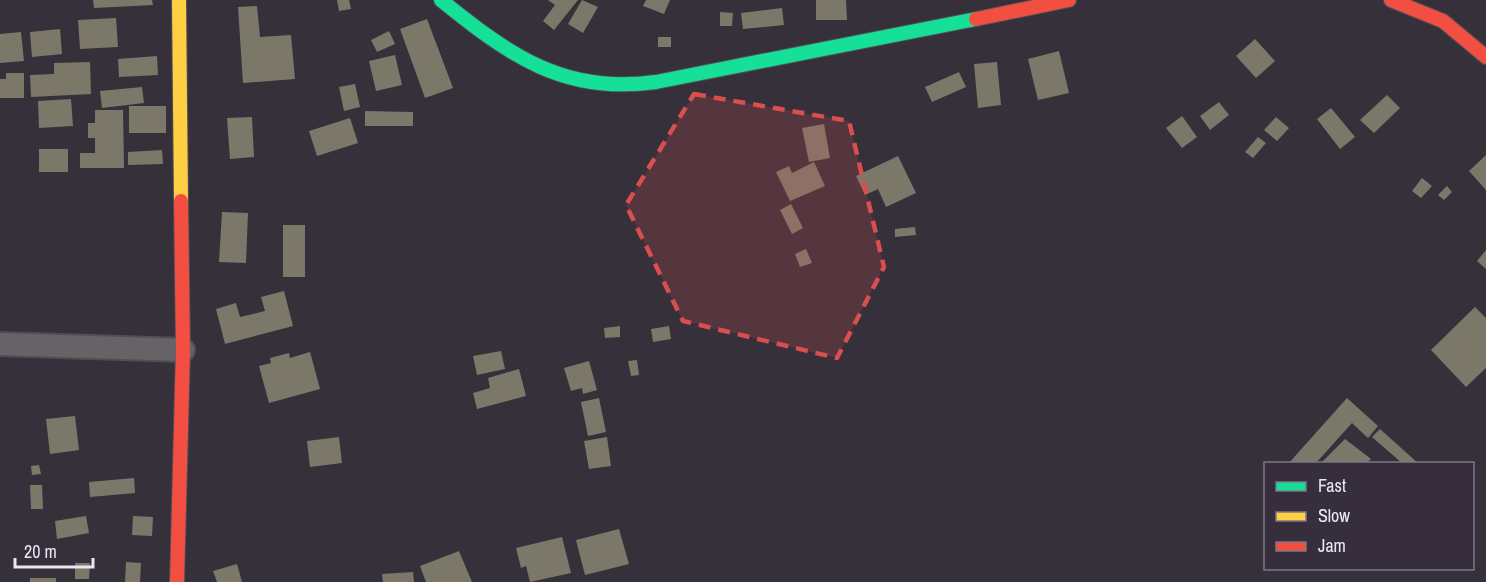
<svg xmlns="http://www.w3.org/2000/svg" width="1486" height="582" viewBox="0 0 1486 582" font-family="'Archivo Narrow',sans-serif">
	<rect width="100%" height="100%" fill="#35303a"/>
	<g fill="#7c7869">
		<path d="M93 0H152L153 5 94 8Z"/>
		<path d="M337 0H349L351 9 339 11Z"/>
		<path d="M548 0H578L554 30 543 21 555 5Z"/>
		<path d="M582 0 598 7 583 33 568 24Z"/>
		<path d="M646 0H670L664 14 643 6Z"/>
		<path d="M816 0H846L847 20H816Z"/>
		<path d="M257 6 260 37 291 35 295 79 243 83 238 7Z"/>
		<path d="M782 8 784 25 743 29 741 13Z"/>
		<path d="M720 12 733 13 732 26H720Z"/>
		<path d="M116 18 118 47 80 49 78 20Z"/>
		<path d="M427 19 453 88 425 98 400 29Z"/>
		<path d="M60 29 62 54 32 57 30 32Z"/>
		<path d="M389 31 395 44 377 52 371 40Z"/>
		<path d="M21 32 24 61 0 63V34Z"/>
		<rect x="658" y="37" width="13" height="10"/>
		<path d="M1255 39 1275 61 1256 78 1236 56Z"/>
		<path d="M1059 51 1069 93 1038 100 1028 59Z"/>
		<path d="M395 55 402 85 376 91 369 61Z"/>
		<path d="M157 56 158 75 119 77 118 59Z"/>
		<path d="M90 62 91 94 31 97 30 75 54 74V63Z"/>
		<path d="M997 62 1001 105 978 108 974 64Z"/>
		<path d="M959 72 966 87 932 102 925 87Z"/>
		<path d="M6 73H24V98H0V79H6Z"/>
		<path d="M355 84 360 107 344 111 339 87Z"/>
		<path d="M142 87 144 103 102 108 100 91Z"/>
		<path d="M1387 95 1400 108 1374 133 1360 120Z"/>
		<path d="M71 99 73 126 39 128 38 101Z"/>
		<path d="M1219 102 1229 115 1210 130 1200 116Z"/>
		<rect x="129" y="106" width="37" height="27"/>
		<path d="M1331 108 1355 137 1340 149 1317 119Z"/>
		<path d="M95 110H123L124 168H80V153H95V138H88V123H95Z"/>
		<path d="M365 111 413 112V126H365Z"/>
		<path d="M1182 116 1197 137 1182 148 1166 128Z"/>
		<path d="M252 117 254 157 230 159 227 118Z"/>
		<path d="M1276 117 1289 128 1277 141 1264 130Z"/>
		<path d="M350 118 358 143 317 156 309 131Z"/>
		<path d="M824 124 830 158 809 162 802 128Z"/>
		<path d="M1258 137 1266 143 1253 158 1245 152Z"/>
		<rect x="39" y="149" width="29" height="23"/>
		<path d="M162 150 163 164 128 165V152Z"/>
		<path d="M1486 155V190L1469 171Z"/>
		<path d="M898 156 916 193 886 207 878 189 865 195 856 176Z"/>
		<path d="M814 162 825 186 790 201 776 172 789 166 792 173Z"/>
		<path d="M1422 178 1432 186 1421 198 1412 191Z"/>
		<path d="M1447 186 1452 192 1444 200 1438 195Z"/>
		<path d="M791 204 803 228 792 234 780 210Z"/>
		<path d="M222 212 248 213 246 263 219 262Z"/>
		<rect x="283" y="225" width="22" height="52"/>
		<path d="M915 227 916 235 895 237V229Z"/>
		<path d="M806 249 812 263 800 267 795 254Z"/>
		<path d="M1486 250V269L1477 261Z"/>
		<path d="M284 291 293 326 225 344 216 309 236 303 240 317 265 311 261 297Z"/>
		<path d="M1475 307 1486 318V368L1466 387 1431 350Z"/>
		<path d="M620 326V337L605 338 604 328Z"/>
		<path d="M669 326 671 339 653 342 651 329Z"/>
		<path d="M501 351 505 369 477 375 473 356Z"/>
		<path d="M310 352 320 389 269 403 259 366 271 363 270 358 289 353 290 358Z"/>
		<path d="M637 360 639 375 631 376 628 361Z"/>
		<path d="M589 361 597 390 583 394 582 388 571 391 564 368Z"/>
		<path d="M519 369 526 396 477 409 473 393 490 388 488 378Z"/>
		<path d="M599 398 606 432 588 436 581 402Z"/>
		<path d="M1347 398 1378 426 1368 438 1352 423 1315 464H1288Z"/>
		<path d="M75 416 79 450 50 454 46 419Z"/>
		<path d="M1380 429 1419 464H1403L1372 437Z"/>
		<path d="M339 437 342 463 310 467 307 441Z"/>
		<path d="M607 437 611 466 589 469 584 441Z"/>
		<path d="M1345 439 1371 459 1366 464H1320Z"/>
		<path d="M39 465 41 474 32 475 31 466Z"/>
		<path d="M134 478 135 493 90 497 89 482Z"/>
		<path d="M30 485H42L43 509H31Z"/>
		<path d="M86 516 89 533 57 539 55 521Z"/>
		<path d="M133 516 153 517 152 536 132 535Z"/>
		<path d="M619 529 629 564 585 575 576 540Z"/>
		<path d="M562 537 571 573 530 582 526 566 521 568 516 548Z"/>
		<path d="M459 551 472 582H426L420 566Z"/>
		<path d="M126 562 141 563 140 582H125Z"/>
		<path d="M75 563H90L89 579H75Z"/>
		<path d="M237 564 242 582H217L213 571Z"/>
		<path d="M413 572 414 582H383L382 574Z"/>
		<rect x="30" y="578" width="26" height="4"/>
	</g>
	<g fill="none" stroke-linecap="round" stroke-linejoin="round">
		<defs>
			<path id="street" d="M0 344 183 350"/>
			<path id="fast" d="M441 0C509 55 564 95 656 82L976 19"/>
			<path id="slow" d="M179 0 181 201"/>
			<g id="jam">
				<path d="M1391 0 1443 21 1486 57"/>
				<path d="M976 19 1069 0"/>
				<path d="M177 582 183 350 181 201"/>
			</g>
		</defs>
		<use href="#street" stroke="#524e56" stroke-width="26"/>
		<use href="#fast" stroke="#524e56" stroke-width="16"/>
		<use href="#slow" stroke="#524e56" stroke-width="16"/>
		<use href="#jam" stroke="#524e56" stroke-width="16"/>
		<use href="#street" stroke="#656366" stroke-width="22"/>
		<use href="#fast" stroke="#16e098" stroke-width="14"/>
		<use href="#slow" stroke="#ffcf43" stroke-width="14"/>
		<use href="#jam" stroke="#f24e42" stroke-width="14"/>
	</g>
	<path fill="#da4e50" fill-opacity="0.2" stroke="#da4e50" stroke-width="4.5" stroke-dasharray="12 8" stroke-linejoin="round" d="M694 94 849 121 884 267 837 358 683 321 626 205Z"/>
	<rect x="1264" y="462" width="210" height="108" fill="#362d3d" stroke="#7f7785" stroke-width="1.5"/>
	<rect x="1276" y="482" width="30" height="9" fill="#16e098" stroke="#7f7785" stroke-width="1.5"/>
	<text x="1318" y="492" font-size="18" fill="#ece6f1">Fast</text>
	<rect x="1276" y="512" width="30" height="9" fill="#ffcf43" stroke="#7f7785" stroke-width="1.5"/>
	<text x="1318" y="522" font-size="18" fill="#ece6f1">Slow</text>
	<rect x="1276" y="542" width="30" height="9" fill="#f24e42" stroke="#7f7785" stroke-width="1.5"/>
	<text x="1318" y="552" font-size="18" fill="#ece6f1">Jam</text>
	<path d="M15 558v9h78v-9" fill="none" stroke="#ece6f1" stroke-width="3"/>
	<text x="24" y="558" font-size="18" fill="#ece6f1" stroke="#362d3d" stroke-width="4.5" paint-order="stroke">20 m</text>
</svg>
